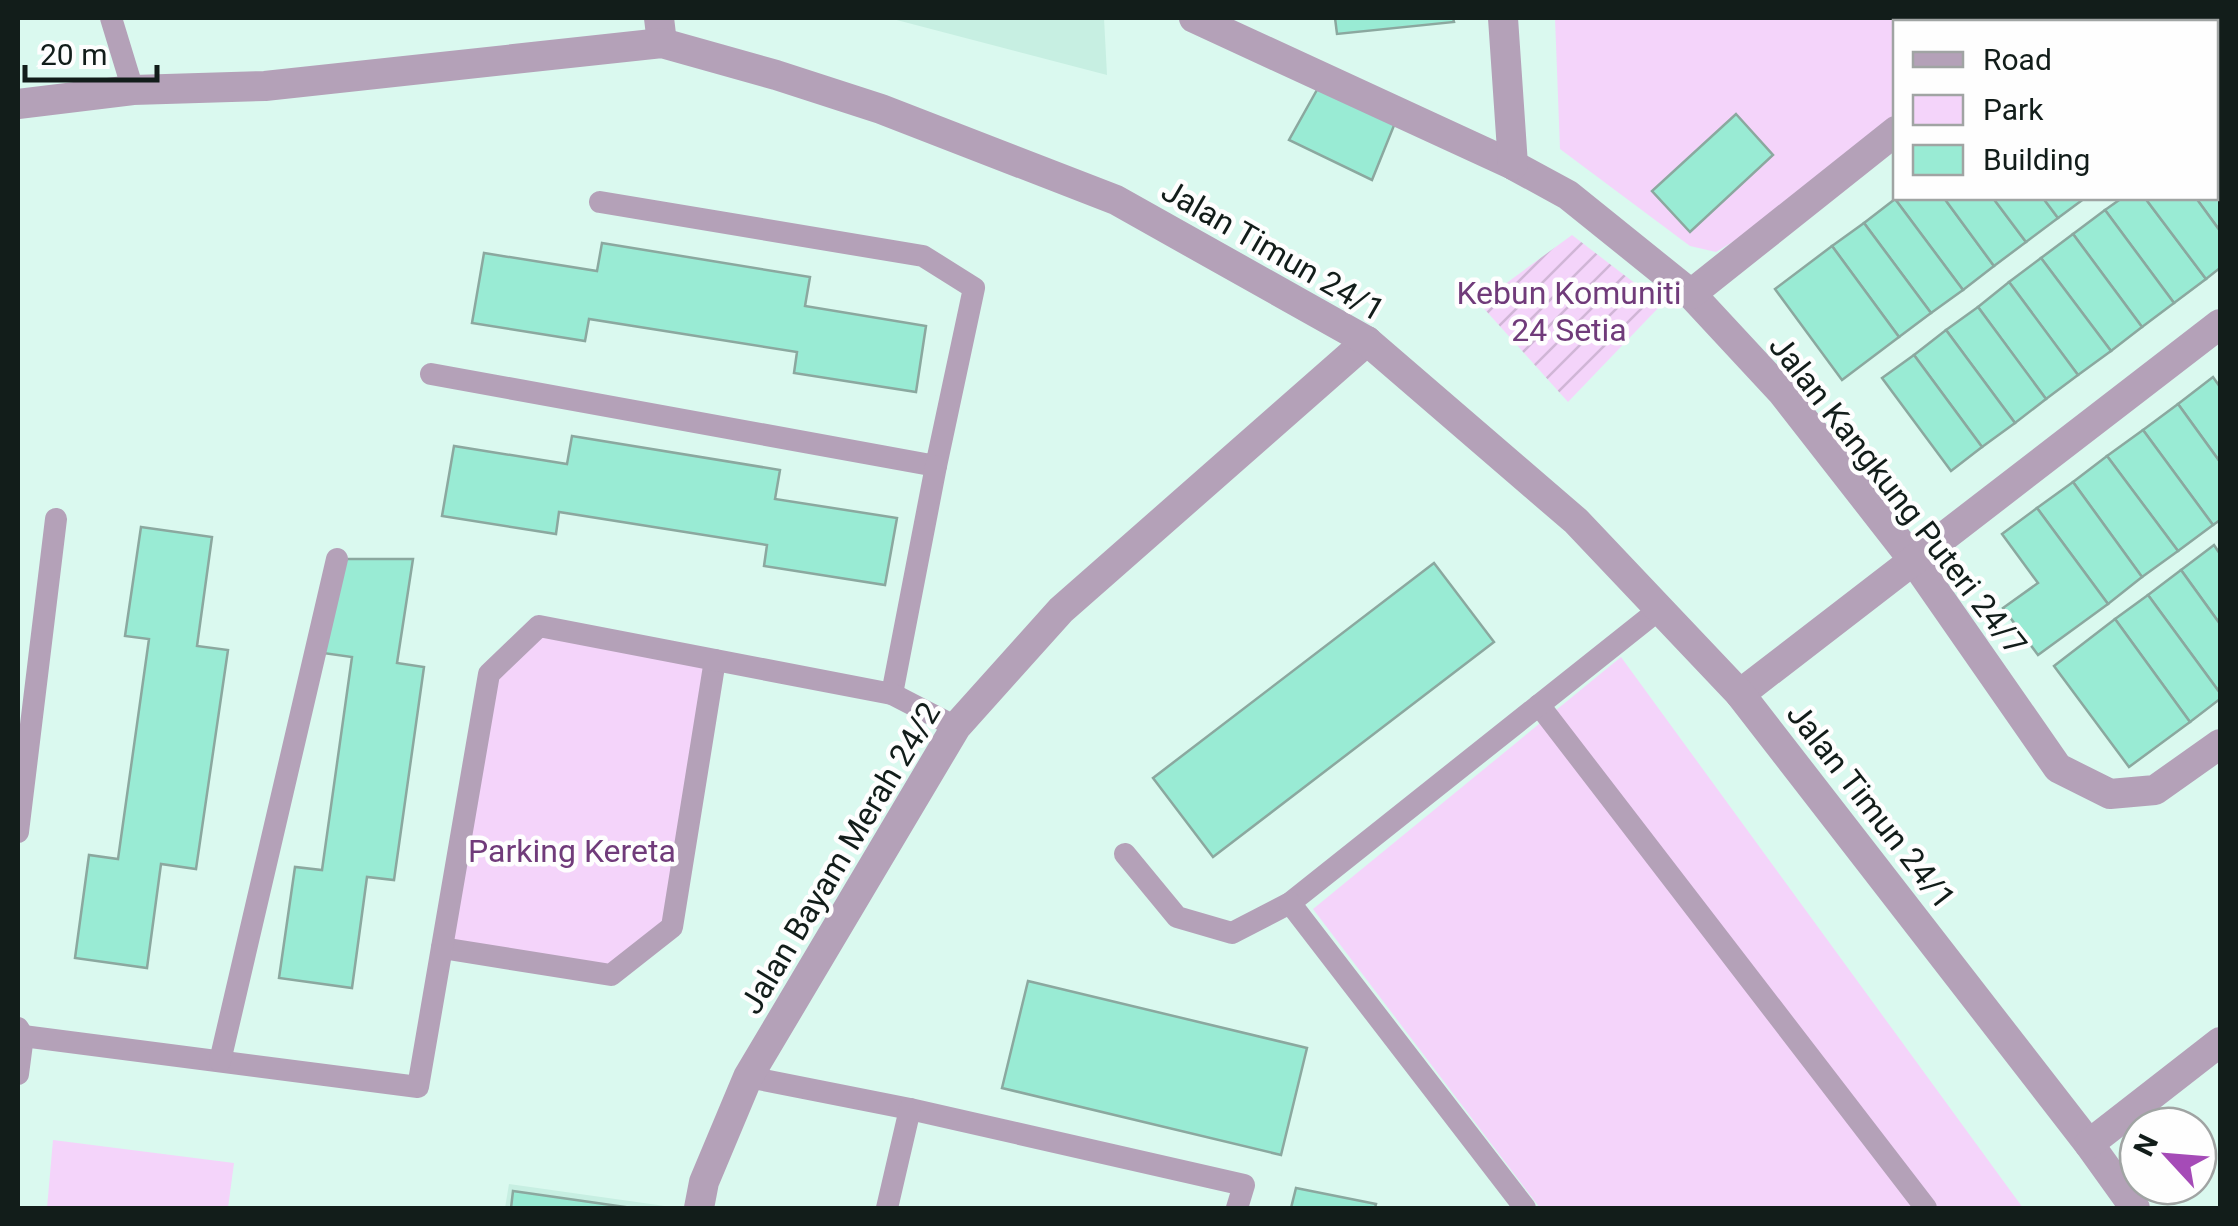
<svg xmlns="http://www.w3.org/2000/svg" width="2238" height="1226" viewBox="0 0 2238 1226" font-family="Roboto,sans-serif">
	<defs>
		<pattern id="garden-furrows" width="10" height="10" patternUnits="userSpaceOnUse" patternTransform="scale(2.5)"><rect width="10" height="10" fill="#f4d4fa"/><path d="M-1 1l2-2M0 10L10 0M9 11l2-2" fill="none" stroke="#d0b6d6"/></pattern>
	</defs>
	<rect width="100%" height="100%" fill="#daf9ef"/>
	<g fill="#c7efe2">
		<path d="M889 18H1104L1107 75Z"/>
		<path d="M509 1184 679 1208H505Z"/>
	</g>
	<g fill="#f4d4fa">
		<path d="M1555 18H2017L2011 22H1896L1895 114 1739 238 1716 252 1690 246 1560 149Z"/>
		<path d="M539 626 715 660 672 927 611 975 442 948 489 674Z"/>
		<path d="M1621 657 2023 1208H1540L1313 909Z"/>
		<path d="M53 1140 234 1163 228 1208H47Z"/>
	</g>
	<path fill="url(#garden-furrows)" d="M1572 235 1662 304 1568 402 1479 303Z"/>
	<g fill="#99ebd4" stroke="#8ba89f" stroke-width="2.5">
		<path d="M1335 18H1453L1454 22 1337 34Z"/>
		<path d="M2136 18H2156L2159 22H2130Z"/>
		<path d="M2156 18H2205L2209 22H2159Z"/>
		<path d="M2205 18H2220V38L2216 31V22H2209Z"/>
		<path d="M2216 31 2220 38V95L2217 98Z"/>
		<path d="M1318 88 1395 123 1372 180 1289 140Z"/>
		<path d="M1736 114 1773 155 1690 232 1652 191Z"/>
		<path d="M2220 123V165L2216 158V127Z"/>
		<path d="M2216 158 2220 165V231L2196 198H2216Z"/>
		<path d="M1944 198 1994 266 1963 290 1895 199Z"/>
		<path d="M1944 198H1993L2026 242 1994 266Z"/>
		<path d="M1993 198H2043L2058 218 2026 242Z"/>
		<path d="M2043 198H2085L2058 218Z"/>
		<path d="M2122 198H2145L2206 279 2174 303 2105 210Z"/>
		<path d="M2145 198H2196L2220 231V268L2206 279Z"/>
		<path d="M1895 199 1963 290 1931 313 1864 223Z"/>
		<path d="M2105 210 2174 303 2142 327 2073 234Z"/>
		<path d="M1864 223 1931 313 1899 337 1832 246Z"/>
		<path d="M2073 234 2142 327 2111 351 2041 258Z"/>
		<path d="M602 243 810 277 805 306 926 326 916 392 794 373 797 352 589 319 585 341 472 323 484 253 597 271Z"/>
		<path d="M1832 246 1899 337 1842 380 1775 289Z"/>
		<path d="M2041 258 2111 351 2078 375 2009 282Z"/>
		<path d="M2009 282 2078 375 2046 399 1978 307Z"/>
		<path d="M1978 307 2046 399 2015 423 1946 330Z"/>
		<path d="M1946 330 2015 423 1982 447 1914 355Z"/>
		<path d="M1914 355 1982 447 1951 471 1882 378Z"/>
		<path d="M2213 377 2220 387V462L2178 404Z"/>
		<path d="M2178 404 2220 462V520L2213 525 2143 430Z"/>
		<path d="M2143 430 2213 525 2178 551 2107 456Z"/>
		<path d="M572 436 780 470 775 499 897 518 885 585 764 566 767 545 559 512 556 534 442 516 454 446 567 464Z"/>
		<path d="M2107 456 2178 551 2142 577 2073 482Z"/>
		<path d="M2073 482 2142 577 2108 604 2037 508Z"/>
		<path d="M2037 508 2108 604 2038 655 2003 608 2038 583 2002 534Z"/>
		<path d="M141 527 212 537 197 646 228 650 196 869 161 864 147 968 75 958 89 855 118 859 149 639 125 636Z"/>
		<path d="M2214 545 2220 554V624L2181 570Z"/>
		<path d="M337 559H413L397 663 424 667 394 880 367 877 352 988 279 978 295 867 322 870 352 657 323 653Z"/>
		<path d="M1434 563 1494 642 1213 857 1153 778Z"/>
		<path d="M2181 570 2220 624V693L2148 595Z"/>
		<path d="M2148 595 2220 693V699L2190 722 2115 619Z"/>
		<path d="M2115 619 2190 722 2129 767 2054 666Z"/>
		<path d="M1028 981 1307 1048 1281 1155 1002 1088Z"/>
		<path d="M1296 1188 1376 1204 1375 1208H1291Z"/>
		<path d="M513 1191 632 1208H511Z"/>
	</g>
	<g fill="none" stroke-linecap="round" stroke-linejoin="round">
		<g stroke="#b4a1b8" stroke-width="22">
			<path d="M111 18 133 90"/>
			<path d="M431 374 936 466 974 288 923 256 600 202"/>
			<path d="M892 694 936 466"/>
			<path d="M1539 705 1926 1208"/>
			<path d="M18 832 56 519"/>
			<path d="M1125 854 1177 917 1232 933 1290 903 1661 608"/>
			<path d="M1290 903 1525 1208"/>
			<path d="M442 948 611 975 672 927 715 660"/>
			<path d="M18 1028 23 1036 18 1074"/>
			<path d="M23 1036 418 1087 489 674 539 626 892 694 956 727"/>
			<path d="M220 1061 337 559"/>
			<path d="M748 1077 910 1109 1244 1185 1237 1208"/>
			<path d="M887 1208 910 1109"/>
		</g>
		<g stroke="#b4a1b8" stroke-width="30">
			<path d="M659 18 662 43"/>
			<path d="M1194 18 1513 165 1568 195 1691 294 1782 392 1914 561 2058 768 2110 794 2155 790 2220 744"/>
			<path d="M1503 18 1513 165"/>
			<path d="M2030 22 2036 18"/>
			<path d="M1691 294 1896 131"/>
			<path d="M1740 694 2220 324"/>
			<path d="M699 1208 704 1182 748 1077 956 727 1061 610 1367 341"/>
		</g>
		<g stroke="#b4a1b8" stroke-width="30">
			<path d="M18 104 133 90 265 86 662 43 776 75 881 109 1116 200 1367 341 1576 521 1740 694 2089 1144 2135 1208"/>
			<path d="M2089 1144 2220 1042"/>
		</g>
	</g>
	<g text-anchor="middle" dominant-baseline="central" stroke-width="9" stroke-linejoin="round" paint-order="stroke">
		<g font-size="32" fill="#121d1a" stroke="#fefefe">
			<text transform="translate(1273 250) rotate(30)">Jalan Timun 24/1</text>
			<text transform="translate(1898 495) rotate(52)">Jalan Kangkung Puteri 24/7</text>
			<text transform="translate(1871 806) rotate(52)">Jalan Timun 24/1</text>
			<text transform="translate(840 858) rotate(-59)">Jalan Bayam Merah 24/2</text>
		</g>
		<g font-size="32" fill="#703b7a" stroke="#fefefe">
			<text x="1569" y="293">Kebun Komuniti<tspan x="1569" dy="37">24 Setia</tspan></text>
			<text x="572" y="851">Parking Kereta</text>
		</g>
	</g>
	<rect width="2238" height="1226" fill="none" stroke="#121d1a" stroke-width="40"/>
	<rect x="1893" y="20" width="325" height="180" fill="#fefefe" stroke="#a0a4a3" stroke-width="2.5"/>
	<rect x="1913" y="52" width="50" height="15" fill="#b4a1b8" stroke="#a0a4a3" stroke-width="2.5"/>
	<text x="1983" y="70" font-size="30" fill="#121d1a">Road</text>
	<rect x="1913" y="95" width="50" height="30" fill="#f4d4fa" stroke="#a0a4a3" stroke-width="2.5"/>
	<text x="1983" y="120" font-size="30" fill="#121d1a">Park</text>
	<rect x="1913" y="145" width="50" height="30" fill="#99ebd4" stroke="#a0a4a3" stroke-width="2.5"/>
	<text x="1983" y="170" font-size="30" fill="#121d1a">Building</text>
	<g transform="translate(2168 1156) rotate(296)"><circle r="48" fill="#fefefe" stroke="#a0a4a3" stroke-width="2.5"/>
	<path d="M0-8L18 38L0 25L-18 38Z" fill="#a54bb7"/>
	<text y="-15" font-size="28" font-weight="bold" text-anchor="middle" fill="#121d1a">N</text>
	</g>
	<path d="M25 65v15h132v-15" fill="none" stroke="#121d1a" stroke-width="5"/>
	<text x="40" y="65" font-size="30" fill="#121d1a" stroke="#fefefe" stroke-width="8" paint-order="stroke">20 m</text>
</svg>
